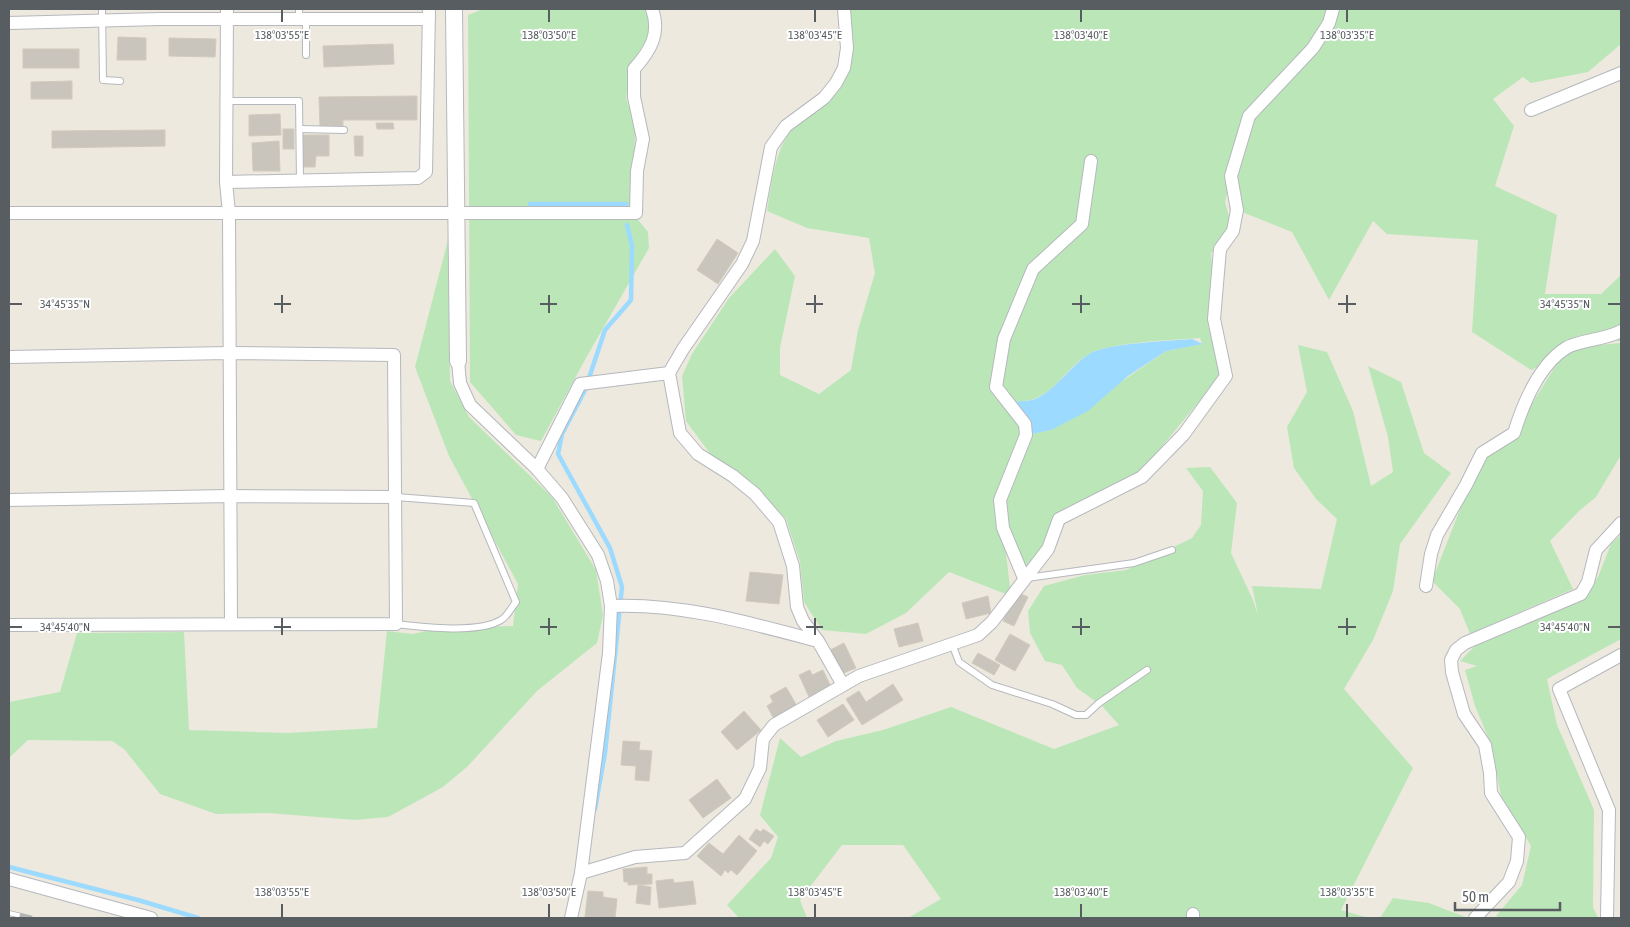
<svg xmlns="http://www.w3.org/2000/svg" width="1630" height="927" viewBox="0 0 1630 927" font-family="'Asap Condensed',sans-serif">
	<rect width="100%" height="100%" fill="#ede9de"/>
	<g fill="#bbe7b8" fill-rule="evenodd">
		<path d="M483 9H646L649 13 648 36 630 69 626 98 635 126 634 215 648 232 649 248 586 358 541 441 516 435 470 382 468 15Z"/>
		<path d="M849 9H1621V44L1588 72 1531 83 1523 77 1493 99 1514 126 1495 186 1557 215 1545 294H1601L1621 275V341H1594L1585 346 1621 343V455L1596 497 1579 511 1550 541 1573 589 1470 634 1460 609 1432 581 1482 453 1514 433 1561 357 1531 370 1472 332 1478 240 1387 234 1373 221 1329 300 1292 232 1237 210 1231 178 1225 202 1233 231 1211 253 1215 305 1208 326 1225 370 1159 450 1158 460 1059 519 1024 578 1003 528 1011 596 949 572 906 613 866 634 822 630 804 602 800 562 786 519 754 484 714 459 686 421 682 376 692 354 729 298 775 249 795 276 780 348V375L819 394 851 370 858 330 875 273 869 238 807 228 767 211C771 185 775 151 791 130 797 120 812 113 821 106 856 78 854 50 849 9ZM1200 338 1202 344 1166 351 1051 430 1026 435 1025 424 1009 402C1017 401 1028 402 1036 398 1057 390 1068 366 1089 354 1111 342 1173 340 1200 338Z"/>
		<path d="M449 236 450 381 469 417 552 497 596 570 603 615 597 643 537 691 468 766 443 787 388 817 355 820 268 813 216 814 160 794 124 749 112 741 28 740 9 758V702L60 692 77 633 184 632 189 730 287 733 377 728 387 631 413 634 434 629 513 626 518 584 449 456 415 367Z"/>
		<path d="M1298 345 1327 352 1353 411 1371 486 1393 472 1388 437 1368 366 1401 382 1424 453 1451 473 1400 544 1393 591 1373 640 1344 689 1413 768 1341 910 1369 918H908L941 899 903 845H842L800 900 807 918H739L727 905 771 858 778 837 760 815 780 738 801 757 836 741 883 730 951 707 1054 749 1119 725 1102 706 1077 688 1062 665 1045 661 1030 633 1028 611 1044 586 1085 575 1126 570 1192 538 1201 525 1203 491 1186 468 1210 467 1237 503 1231 553 1253 600 1258 615 1252 586 1321 589 1337 519 1316 499 1294 468 1287 427 1307 392Z"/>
		<path d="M1621 535V639L1547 679 1557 725 1594 810 1593 907 1598 918H1501L1496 916 1522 885 1531 846 1501 796 1491 744 1475 706 1465 670 1477 666 1460 661 1476 645 1581 601 1598 577 1611 544Z"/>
		<path d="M1393 898 1429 903 1468 918H1380Z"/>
	</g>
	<path fill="#9cdaff" d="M1192 339 1203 344 1166 351 1128 376 1088 411 1051 430 1032 434 1008 402C1017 401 1027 402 1035 399 1055 391 1070 366 1089 354 1107 343 1168 341 1192 339Z"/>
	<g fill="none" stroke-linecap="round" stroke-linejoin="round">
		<g stroke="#9cdaff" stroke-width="4.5">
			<path d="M530 204H626"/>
			<path d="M595 809 605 753 622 587 610 548 558 454 562 434 585 390 605 330 631 300 632 246 627 225"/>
			<path d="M9 867 138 900 198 918"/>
		</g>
	</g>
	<g fill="#c9c5bd" stroke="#d2cabc">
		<path d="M118 37 146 38V60H117Z"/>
		<path d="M169 38 216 39 215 57 169 56Z"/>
		<path d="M393 44 394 64 324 67 323 46Z"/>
		<rect x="23" y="49" width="56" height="19"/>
		<path d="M72 81V99H31V82Z"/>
		<path d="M417 96V120H343V126H320L319 97Z"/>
		<path d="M280 114 281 135 249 136V115Z"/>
		<path d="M376 123H393L394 129H377Z"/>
		<rect x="283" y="129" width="11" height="20"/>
		<path d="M165 130V146L52 148V131Z"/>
		<path d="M303 135H329V156H316L315 167H303Z"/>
		<path d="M354 136H363V156H355Z"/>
		<path d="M279 141 280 171H253L252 143Z"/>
		<path d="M717 239 738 253 718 284 697 270Z"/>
		<path d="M750 572 783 575 779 604 746 601Z"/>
		<path d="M1016 592 1028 597 1014 626 1003 621Z"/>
		<path d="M988 596 991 613 966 619 962 603Z"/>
		<path d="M918 623 923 641 899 647 894 629Z"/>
		<path d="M1010 634 1030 645 1015 671 995 660Z"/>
		<path d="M844 643 856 668 841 674 830 650Z"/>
		<path d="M978 653 1000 665 994 675 972 663Z"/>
		<path d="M810 670 812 675 823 670 831 687 809 697 799 675Z"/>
		<path d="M893 684 903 700 862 725 846 699 859 691 866 702Z"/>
		<path d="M786 687 797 706 774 719 767 706 773 702 770 696Z"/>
		<path d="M843 704 854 720 828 737 817 720Z"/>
		<path d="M744 711 761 730 737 750 721 732Z"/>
		<path d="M623 741 640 742 639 750 652 751 649 781 635 780 636 766 621 765Z"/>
		<path d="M717 779 731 798 703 818 689 800Z"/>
		<path d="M756 829 761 832 763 829 774 836 768 844 764 841 760 847 749 839Z"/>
		<path d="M739 835 757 851 737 875 731 870 728 873 725 870 721 876 697 856 709 843 723 854Z"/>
		<path d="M647 867V874H652V884L628 885V882H624L623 869Z"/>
		<path d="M673 879 674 883 693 881 696 904 659 908 656 881Z"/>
		<path d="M638 885 651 887 650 905 636 903Z"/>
		<path d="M588 891 603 892V897L617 899 615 918 585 917Z"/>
	</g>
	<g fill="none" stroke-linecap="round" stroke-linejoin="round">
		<defs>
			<g id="service">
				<path d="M102 9 103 80 120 81"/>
				<path d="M299 9V20"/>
				<path d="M306 20V55"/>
				<path d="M226 101H299L300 181"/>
				<path d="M300 129 344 130"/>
				<path d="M1027 578 1134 563 1172 550"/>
				<path d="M396 624C422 627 478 634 501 620 507 617 511 608 516 602L474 503 396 497"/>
				<path d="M952 644 959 662 992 685 1052 704 1076 715H1086L1099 703 1147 670"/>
			</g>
			<g id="minor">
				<path d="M227 9 226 182 229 213 231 623"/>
				<path d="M9 23 160 19H429"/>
				<path d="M1531 110 1621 73"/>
				<path d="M226 182 418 178 426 172 429 9"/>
				<path d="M9 213H636L637 171 643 139 634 97V69C650 51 661 34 652 9"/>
				<path d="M9 357 229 353 394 355 396 624 9 625"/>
				<path d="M458 361 460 383 470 405 537 469 562 498 598 555 607 581 611 606 609 653 581 873 571 918"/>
				<path d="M669 373 680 433 698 454 733 476 755 494 779 522 793 566 797 607 803 621 818 641"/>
				<path d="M537 469 580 384 669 373 683 349 742 264 753 241 771 147 786 126 824 98 836 83 844 68 847 48 844 9"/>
				<path d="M9 500 229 496 396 497"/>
				<path d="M1024 578 1003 528 1000 500 1026 435 1025 424 996 387 1004 339 1033 269 1082 224 1091 161"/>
				<path d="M1426 586 1431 554 1437 535 1466 485 1482 453 1514 433C1523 404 1539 365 1566 348 1579 340 1605 340 1621 331"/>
				<path d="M611 606C681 603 750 623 818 641L843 685"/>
				<path d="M581 873 635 857 685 853 745 799 760 768 763 739 774 725 859 676 978 635 992 622 1048 549 1059 519 1142 477 1184 434 1226 376 1214 319 1220 249 1233 231 1237 210 1231 176 1249 116 1313 48 1329 23 1333 9"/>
				<path d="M9 879 151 918"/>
				<path d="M1193 918V914"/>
				<path d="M1475 918 1509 882 1517 861 1519 837 1491 793 1490 773 1485 745 1464 714 1452 672 1451 660 1456 650 1465 643 1581 594 1588 582 1596 550 1621 523"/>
				<path d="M1607 918 1609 810 1559 689 1621 655"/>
			</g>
			<path id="tertiary" d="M454 9 458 361"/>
		</defs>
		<use href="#service" stroke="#b5b8bd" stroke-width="8"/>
		<use href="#minor" stroke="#b5b8bd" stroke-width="14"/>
		<use href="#tertiary" stroke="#b5b8bd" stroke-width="18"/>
		<use href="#service" stroke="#fff" stroke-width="6"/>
		<use href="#minor" stroke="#fff" stroke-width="12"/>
		<use href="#tertiary" stroke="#fff" stroke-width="16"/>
		<defs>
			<path id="rail" d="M9 913 30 918"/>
		</defs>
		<use href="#rail" stroke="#b3b4b4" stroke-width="5.5"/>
		<use href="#rail" stroke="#fff" stroke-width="4" stroke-dasharray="11" stroke-linecap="butt"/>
	</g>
	<path fill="none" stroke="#585d61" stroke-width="2" d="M282 10V22M549 10V22M815 10V22M1081 10V22M1347 10V22M282 295V313M549 295V313M815 295V313M1081 295V313M1347 295V313M10 304H22M274 304H291M540 304H557M806 304H823M1072 304H1090M1338 304H1356M1608 304H1620M282 618V635M549 618V635M815 618V635M1081 618V635M1347 618V635M10 627H22M274 627H291M540 627H557M806 627H823M1072 627H1090M1338 627H1356M1608 627H1620M282 904V917M549 904V917M815 904V917M1081 904V917M1347 904V917"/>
	<g font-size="12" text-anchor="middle" fill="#585d61" stroke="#fff" stroke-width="4" stroke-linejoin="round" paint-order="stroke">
		<text x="282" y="39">138°03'55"E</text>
		<text x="549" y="39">138°03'50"E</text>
		<text x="815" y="39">138°03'45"E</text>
		<text x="1081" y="39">138°03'40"E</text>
		<text x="1347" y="39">138°03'35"E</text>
		<text x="1565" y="308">34°45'35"N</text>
		<text x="65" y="308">34°45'35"N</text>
		<text x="1565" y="631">34°45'40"N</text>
		<text x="65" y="631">34°45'40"N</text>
		<text x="282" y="896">138°03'55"E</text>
		<text x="549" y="896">138°03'50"E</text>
		<text x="815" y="896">138°03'45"E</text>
		<text x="1081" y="896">138°03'40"E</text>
		<text x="1347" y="896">138°03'35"E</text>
	</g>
	<rect width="1630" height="927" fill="none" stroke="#585d61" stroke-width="20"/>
	<path d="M1455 902v8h105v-8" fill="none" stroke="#585d61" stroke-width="2.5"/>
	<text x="1462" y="902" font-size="15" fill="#585d61" stroke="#ffffff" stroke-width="4" paint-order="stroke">50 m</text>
</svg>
